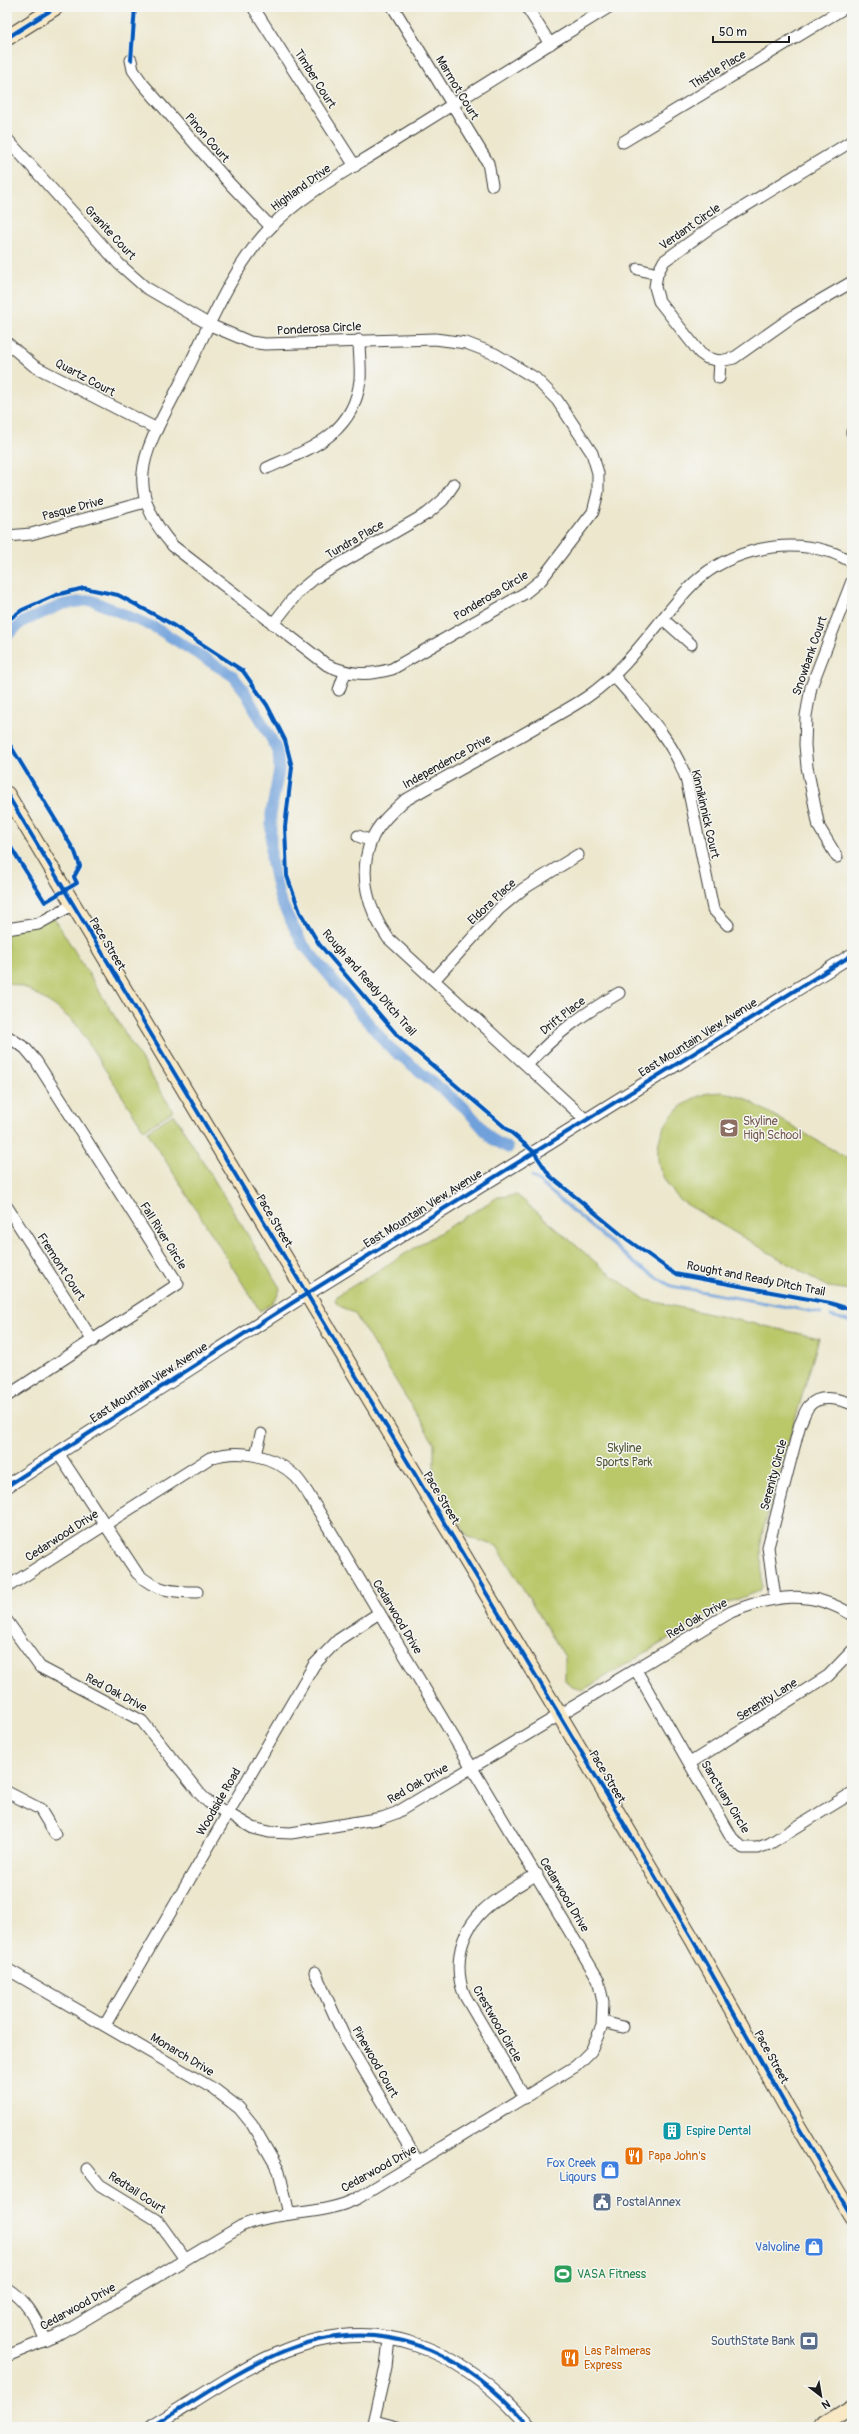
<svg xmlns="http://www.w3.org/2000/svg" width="859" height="2434" viewBox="0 0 859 2434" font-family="Pangolin,sans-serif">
	<rect width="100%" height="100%" fill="#f6f6f2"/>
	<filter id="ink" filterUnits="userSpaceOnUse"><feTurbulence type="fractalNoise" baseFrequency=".025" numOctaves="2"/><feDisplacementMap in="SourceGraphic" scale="8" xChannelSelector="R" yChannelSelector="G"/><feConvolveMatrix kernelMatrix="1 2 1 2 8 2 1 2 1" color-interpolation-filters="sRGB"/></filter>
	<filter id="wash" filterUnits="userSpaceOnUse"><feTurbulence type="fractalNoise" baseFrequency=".012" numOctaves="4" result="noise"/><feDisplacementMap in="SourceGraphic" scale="16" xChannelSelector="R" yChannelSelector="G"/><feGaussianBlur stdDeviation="0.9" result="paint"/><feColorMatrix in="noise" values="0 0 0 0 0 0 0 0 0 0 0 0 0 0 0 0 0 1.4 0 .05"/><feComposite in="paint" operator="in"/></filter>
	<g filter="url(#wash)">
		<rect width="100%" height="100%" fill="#ece7cd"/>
		<g fill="#bac86a" stroke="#6b7243">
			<path d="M53 916 173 1111 144 1130 76 1024 55 1006 26 988 7 983V929Z"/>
			<path d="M723 1092 744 1098 852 1161V1290L828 1287 681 1201C672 1191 662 1179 659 1165 652 1134 674 1104 702 1095 708 1092 716 1093 723 1092Z"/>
			<path d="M174 1114 280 1288C278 1301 270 1304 260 1311L147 1131Z"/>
			<path d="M517 1195 607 1272 646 1300 819 1338 763 1530 761 1543 762 1588 757 1592 730 1602 583 1690 571 1687 565 1680V1657L497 1546 468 1537 434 1480V1443L355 1314 338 1305 335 1300 338 1295 498 1197Z"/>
		</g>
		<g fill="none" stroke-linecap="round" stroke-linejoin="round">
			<g stroke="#71a1db" stroke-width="3">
				<path d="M532 1176 638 1266 671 1286 821 1313"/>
				<path d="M831 1316 852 1322"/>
			</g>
			<path stroke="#71a1db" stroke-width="11" d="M7 636 22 622 64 604 91 600 156 628 233 676 244 690 278 751 279 770 271 813V859L280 900 302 943 388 1046 465 1108 492 1139 508 1148"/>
		</g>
	</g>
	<g filter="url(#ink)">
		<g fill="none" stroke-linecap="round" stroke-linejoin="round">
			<defs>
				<g id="minor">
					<path d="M253 7 355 166"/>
					<path d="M393 7 488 163 492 185"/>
					<path d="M527 7 550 44"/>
					<path d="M131 60 133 70 143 84 231 185 271 227"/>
					<path d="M7 139 119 264 145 287 210 325 250 342 265 344 435 339 466 343 495 354 535 378 557 400 592 453 598 473V492L593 512 541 580 525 593 392 669C367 676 350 675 327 665L173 546C120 484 146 450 179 386 206 334 230 269 271 227 304 192 351 169 391 143 463 98 536 52 609 7"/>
					<path d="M852 141 711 227 664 261 657 274 655 287 659 301 700 353 707 358 720 361 734 358 795 315 852 282"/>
					<path d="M623 142 846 7"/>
					<path d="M638 269 657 274"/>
					<path d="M7 343 34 366 157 429"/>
					<path d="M719 378 720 361"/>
					<path d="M852 433V432"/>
					<path d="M267 468C310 449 354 434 360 380 361 367 359 352 359 340"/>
					<path d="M7 536 31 534 145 502"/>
					<path d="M664 620 691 644"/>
					<path d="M273 624 298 592 315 578 428 513 443 500 454 484"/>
					<path d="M614 676C642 709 671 737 686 778L713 909 728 925"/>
					<path d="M339 690 345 673"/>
					<path d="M358 836 371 841"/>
					<path d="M837 857 819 827 807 767 805 745 806 716 811 687 852 581"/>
					<path d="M7 929 38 924 72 905"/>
					<path d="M434 980 499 909 523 889 578 855"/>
					<path d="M7 1036 25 1048 36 1061 178 1284 7 1396"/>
					<path d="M527 1065C558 1032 580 1016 619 993"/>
					<path d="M586 1120 388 938C368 910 358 875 371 841 377 825 392 812 404 801 442 779 481 758 520 736 542 723 566 711 587 697 629 668 654 626 688 589 722 552 779 538 827 551 836 553 844 558 852 562"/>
					<path d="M7 1207 93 1341"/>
					<path d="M58 1453 137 1573C155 1591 173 1592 197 1592"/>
					<path d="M256 1455 261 1434"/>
					<path d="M7 1587 210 1458C239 1448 274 1455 296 1477 305 1487 311 1499 318 1510L598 1979 603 2002 602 2026 591 2051 576 2066 358 2198C324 2216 278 2210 241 2226L63 2333 7 2356"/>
					<path d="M775 1598 768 1547 800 1424C803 1419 805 1410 809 1406 819 1394 840 1399 852 1404"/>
					<path d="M7 1621 40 1667 142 1721 200 1794 208 1802 253 1828 269 1832 291 1833 382 1818 396 1813 731 1612C774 1595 811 1589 852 1615"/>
					<path d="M636 1670 732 1838 743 1848H757L769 1844 852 1793"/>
					<path d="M690 1763 828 1676 852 1651"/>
					<path d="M7 1792 40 1809 55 1834"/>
					<path d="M7 1969 214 2089 239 2108 252 2124 279 2171 289 2214"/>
					<path d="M315 1972 344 2036 418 2162"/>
					<path d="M603 2022 623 2027"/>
					<path d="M105 2025 314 1665 338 1640 379 1613"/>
					<path d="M525 2098 465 1996C459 1983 458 1968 460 1954 467 1911 503 1895 537 1874"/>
					<path d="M87 2169 100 2185 157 2220 185 2259"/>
					<path d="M7 2288C27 2300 36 2320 46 2340"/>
					<path d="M374 2421 397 2427"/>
					<path d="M372 2427 386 2367 389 2339"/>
				</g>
				<g id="tertiary">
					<path d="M7 1486 292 1303 852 955"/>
					<path d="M151 2427C192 2403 233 2373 277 2354 377 2310 463 2349 530 2427"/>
				</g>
				<g id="secondary">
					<path d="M7 38 56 7"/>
					<path d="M7 794 560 1716 694 1942 786 2106 852 2217"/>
					<path d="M822 2427 852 2408"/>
				</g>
			</defs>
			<use href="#minor" stroke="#3b3a37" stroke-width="13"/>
			<use href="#tertiary" stroke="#3b3a37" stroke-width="15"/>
			<use href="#secondary" stroke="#3b3a37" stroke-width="17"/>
			<use href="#minor" stroke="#fff" stroke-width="11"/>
			<use href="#tertiary" stroke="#fff" stroke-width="13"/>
			<use href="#secondary" stroke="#f8e8c3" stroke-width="15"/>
			<defs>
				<g id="cycleway">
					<path d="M7 38 56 7"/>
					<path d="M131 60 135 7"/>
					<path d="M7 621 22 610 56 595 84 588 118 595 168 622 243 671 267 705 285 740 292 767 285 827 287 876 300 912 319 944 398 1036 534 1152 550 1176 628 1240 675 1274 830 1303 852 1310"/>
					<path d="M7 740 75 852 80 866 74 877 77 883 45 902 7 841"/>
					<path d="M7 794 560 1716 694 1942 786 2106 852 2217"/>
					<path d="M7 1486 292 1303 852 955"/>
					<path d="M151 2427C192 2403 233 2373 277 2354 377 2310 463 2349 530 2427"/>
				</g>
			</defs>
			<use href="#cycleway" stroke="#f6f6f2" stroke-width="6"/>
			<use href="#cycleway" stroke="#0057b8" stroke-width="4"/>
		</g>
	</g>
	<defs>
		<symbol id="school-square" viewBox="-11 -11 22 22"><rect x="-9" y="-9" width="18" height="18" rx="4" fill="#8d6e63" stroke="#f6f6f2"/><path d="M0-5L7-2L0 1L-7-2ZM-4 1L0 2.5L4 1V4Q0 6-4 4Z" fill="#fff"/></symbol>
		<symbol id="building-square" viewBox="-11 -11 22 22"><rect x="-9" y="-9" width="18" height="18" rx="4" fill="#0f9aa8" stroke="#f6f6f2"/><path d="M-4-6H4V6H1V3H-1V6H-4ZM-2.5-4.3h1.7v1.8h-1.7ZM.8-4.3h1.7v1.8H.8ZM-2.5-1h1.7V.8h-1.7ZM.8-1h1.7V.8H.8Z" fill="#fff"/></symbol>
		<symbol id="restaurant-square" viewBox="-11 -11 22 22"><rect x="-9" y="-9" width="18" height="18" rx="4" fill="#e8710a" stroke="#f6f6f2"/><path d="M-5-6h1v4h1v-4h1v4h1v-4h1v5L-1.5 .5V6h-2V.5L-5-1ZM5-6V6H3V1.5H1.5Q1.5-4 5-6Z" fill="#fff"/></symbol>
		<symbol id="shop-square" viewBox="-11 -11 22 22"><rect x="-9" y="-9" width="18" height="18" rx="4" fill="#3f7fe0" stroke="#f6f6f2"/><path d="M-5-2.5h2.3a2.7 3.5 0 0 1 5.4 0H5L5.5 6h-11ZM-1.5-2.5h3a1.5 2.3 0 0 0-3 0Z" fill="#fff"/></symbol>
		<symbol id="civic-square" viewBox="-11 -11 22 22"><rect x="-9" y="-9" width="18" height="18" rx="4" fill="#5c6f8a" stroke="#f6f6f2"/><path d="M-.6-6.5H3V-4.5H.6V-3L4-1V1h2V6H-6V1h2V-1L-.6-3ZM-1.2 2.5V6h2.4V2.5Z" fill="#fff"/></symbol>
		<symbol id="stadium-square" viewBox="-11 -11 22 22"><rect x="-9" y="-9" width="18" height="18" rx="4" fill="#2e9e5b" stroke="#f6f6f2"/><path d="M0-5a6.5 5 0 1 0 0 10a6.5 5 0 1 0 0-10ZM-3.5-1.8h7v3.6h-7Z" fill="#fff"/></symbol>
		<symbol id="bank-square" viewBox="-11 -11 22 22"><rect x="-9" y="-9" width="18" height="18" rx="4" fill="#5c6f8a" stroke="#f6f6f2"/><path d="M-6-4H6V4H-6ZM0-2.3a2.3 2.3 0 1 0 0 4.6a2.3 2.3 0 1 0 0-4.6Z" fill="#fff"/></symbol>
	</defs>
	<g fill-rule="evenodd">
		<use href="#school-square" x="718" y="1117" width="22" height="22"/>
		<use href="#building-square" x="661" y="2120" width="22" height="22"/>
		<use href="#restaurant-square" x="623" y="2145" width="22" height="22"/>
		<use href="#shop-square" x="599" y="2159" width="22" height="22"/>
		<use href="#civic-square" x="591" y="2191" width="22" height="22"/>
		<use href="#shop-square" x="803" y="2236" width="22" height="22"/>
		<use href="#stadium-square" x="552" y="2263" width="22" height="22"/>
		<use href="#bank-square" x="798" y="2330" width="22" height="22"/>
		<use href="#restaurant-square" x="559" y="2347" width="22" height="22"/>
	</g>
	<g text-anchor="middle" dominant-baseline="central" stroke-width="3" stroke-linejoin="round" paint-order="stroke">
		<g font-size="12" fill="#1c1c1c" stroke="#f6f6f2">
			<text transform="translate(718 70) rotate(-31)">Thistle Place</text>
			<text transform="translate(315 79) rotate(58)">Timber Court</text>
			<text transform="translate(457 88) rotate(59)">Marmot Court</text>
			<text transform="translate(207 138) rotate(49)">Pinon Court</text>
			<text transform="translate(301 188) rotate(-36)">Highland Drive</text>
			<text transform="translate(690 227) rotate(-35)">Verdant Circle</text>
			<text transform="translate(110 233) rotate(47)">Granite Court</text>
			<text transform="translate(319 329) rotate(-3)">Ponderosa Circle</text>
			<text transform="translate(85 378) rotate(28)">Quartz Court</text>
			<text transform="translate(73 509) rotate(-15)">Pasque Drive</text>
			<text transform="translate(355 540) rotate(-30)">Tundra Place</text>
			<text transform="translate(491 596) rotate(-31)">Ponderosa Circle</text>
			<text transform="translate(810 656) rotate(-71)">Snowbank Court</text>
			<text transform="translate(447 762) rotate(-29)">Independence Drive</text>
			<text transform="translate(705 814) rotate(77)">Kinnikinnick Court</text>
			<text transform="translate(492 902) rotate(-43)">Eldora Place</text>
			<text transform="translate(107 944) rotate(59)">Pace Street</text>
			<text transform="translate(369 983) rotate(49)">Rough and Ready Ditch Trail</text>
			<text transform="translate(563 1016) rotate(-38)">Drift Place</text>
			<text transform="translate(698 1038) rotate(-32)">East Mountain View Avenue</text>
			<text transform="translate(423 1209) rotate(-32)">East Mountain View Avenue</text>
			<text transform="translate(274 1221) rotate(59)">Pace Street</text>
			<text transform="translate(163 1236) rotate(58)">Fall River Circle</text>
			<text transform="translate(61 1267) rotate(57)">Fremont Court</text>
			<text transform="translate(756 1279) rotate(11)">Rought and Ready Ditch Trail</text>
			<text transform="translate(149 1383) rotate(-33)">East Mountain View Avenue</text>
			<text transform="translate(774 1475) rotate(-75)">Serenity Circle</text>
			<text transform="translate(441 1498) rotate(59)">Pace Street</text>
			<text transform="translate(62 1536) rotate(-33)">Cedarwood Drive</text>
			<text transform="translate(397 1617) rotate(59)">Cedarwood Drive</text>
			<text transform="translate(697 1619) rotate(-30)">Red Oak Drive</text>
			<text transform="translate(116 1693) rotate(28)">Red Oak Drive</text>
			<text transform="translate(767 1700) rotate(-32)">Serenity Lane</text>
			<text transform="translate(607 1777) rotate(59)">Pace Street</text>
			<text transform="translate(418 1784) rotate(-30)">Red Oak Drive</text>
			<text transform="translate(725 1797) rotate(59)">Sanctuary Circle</text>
			<text transform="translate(219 1802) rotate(-60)">Woodside Road</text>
			<text transform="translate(564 1895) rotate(59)">Cedarwood Drive</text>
			<text transform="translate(497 2024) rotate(60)">Crestwood Circle</text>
			<text transform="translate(182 2055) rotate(31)">Monarch Drive</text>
			<text transform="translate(771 2057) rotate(61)">Pace Street</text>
			<text transform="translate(375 2062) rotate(60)">Pinewood Court</text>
			<text transform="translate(379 2169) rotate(-29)">Cedarwood Drive</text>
			<text transform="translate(137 2193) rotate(33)">Redtail Court</text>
			<text transform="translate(78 2307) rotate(-29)">Cedarwood Drive</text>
		</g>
		<g font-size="12" fill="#785e54" stroke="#f6f6f2" text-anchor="start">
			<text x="743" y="1121">Skyline<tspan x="743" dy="14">High School</tspan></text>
		</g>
		<g font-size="12" fill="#535837" stroke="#f6f6f2">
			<text x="624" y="1448">Skyline<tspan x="624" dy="14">Sports Park</tspan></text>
		</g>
		<g font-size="12" fill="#0d838f" stroke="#f6f6f2" text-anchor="start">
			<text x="686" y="2131">Espire Dental</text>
		</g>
		<g font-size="12" fill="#c56008" stroke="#f6f6f2" text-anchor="start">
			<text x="648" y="2156">Papa John's</text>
			<text x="584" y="2351">Las Palmeras<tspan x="584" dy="14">Express</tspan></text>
		</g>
		<g font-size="12" fill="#366cbe" stroke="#f6f6f2" text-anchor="end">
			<text x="596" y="2163">Fox Creek<tspan x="596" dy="14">Liqours</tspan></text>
			<text x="800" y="2247">Valvoline</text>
		</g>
		<g font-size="12" fill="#4e5e75" stroke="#f6f6f2" text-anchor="start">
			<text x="616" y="2202">PostalAnnex</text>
			<text x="795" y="2341" text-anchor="end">SouthState Bank</text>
		</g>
		<g font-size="12" fill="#27864d" stroke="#f6f6f2" text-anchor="start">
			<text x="577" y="2274">VASA Fitness</text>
		</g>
	</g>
	<rect width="859" height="2434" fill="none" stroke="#f6f6f2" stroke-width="24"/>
	<g transform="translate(821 2396) rotate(149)" stroke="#f6f6f2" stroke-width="3" paint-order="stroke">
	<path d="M0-3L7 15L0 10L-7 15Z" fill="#1c1c1c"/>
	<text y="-6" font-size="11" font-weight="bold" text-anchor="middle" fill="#1c1c1c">N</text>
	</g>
	<path d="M713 36v6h76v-6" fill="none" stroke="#1c1c1c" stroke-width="2"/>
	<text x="719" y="36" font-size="12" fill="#1c1c1c" stroke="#f6f6f2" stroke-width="3" paint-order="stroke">50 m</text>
</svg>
